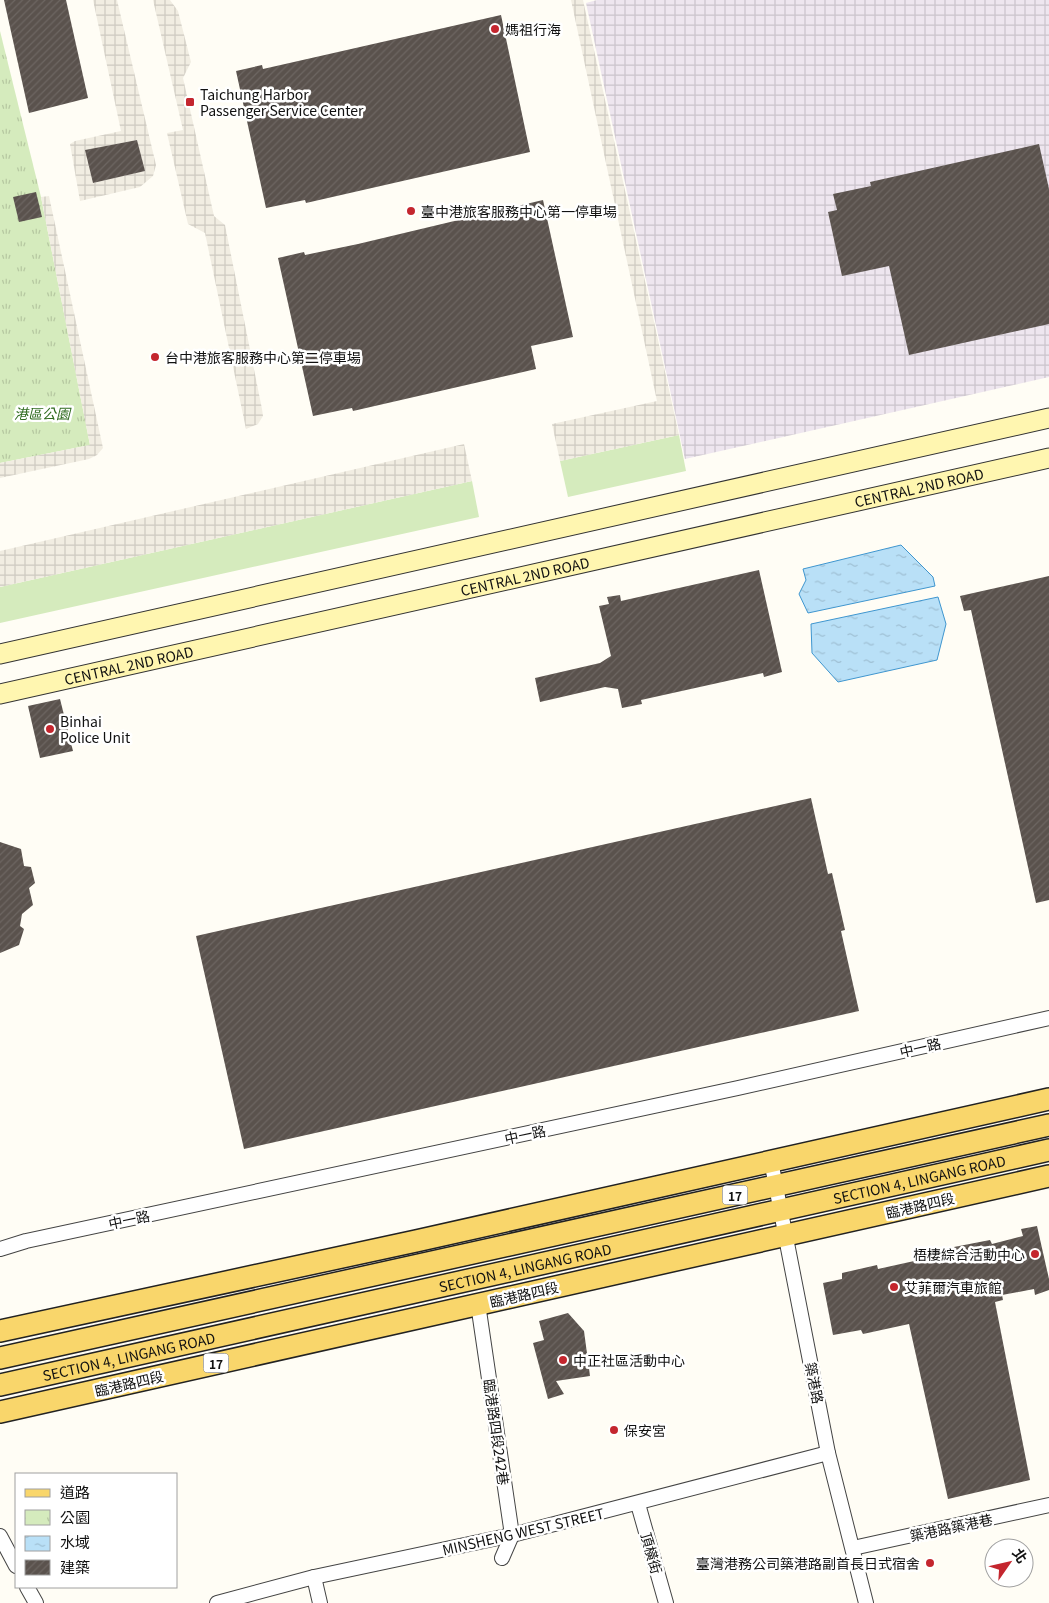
<svg xmlns="http://www.w3.org/2000/svg" width="1049" height="1603" viewBox="0 0 1049 1603" font-family="Georgia,'Noto Sans TC',serif">
	<defs>
		<pattern id="industrial-grid" width="8" height="8" patternUnits="userSpaceOnUse" patternTransform="scale(1.25)"><rect width="8" height="8" fill="#eee6ef"/><path d="M0 4h8M4 0v8" fill="none" stroke="#cbc4cc"/></pattern>
		<pattern id="park-tufts" width="24" height="20" patternUnits="userSpaceOnUse" patternTransform="scale(1.25)"><rect width="24" height="20" fill="#d5ebbd"/><path d="M3 7l-1-3M5 7V3M7 7l1-3M15 17l-1-3M17 17v-4M19 17l1-3" fill="none" stroke="#b6c8a1"/></pattern>
		<pattern id="plaza-grid" width="8" height="8" patternUnits="userSpaceOnUse" patternTransform="scale(1.25)"><rect width="8" height="8" fill="#f1ede2"/><path d="M0 4h8M4 0v8" fill="none" stroke="#cecac1"/></pattern>
		<pattern id="water-ripples" width="26" height="14" patternUnits="userSpaceOnUse" patternTransform="scale(1.25)"><rect width="26" height="14" fill="#b9e0f7"/><path d="M2 4q2-2 4 0t4 0M15 11q2-2 4 0t4 0" fill="none" stroke="#9ebfd3"/></pattern>
		<pattern id="building-hatch" width="6" height="6" patternUnits="userSpaceOnUse" patternTransform="scale(1.25)"><rect width="6" height="6" fill="#5a524d"/><path d="M-1 1l2-2M0 6l6-6M5 7l2-2" fill="none" stroke="#6d6662"/></pattern>
	</defs>
	<rect width="100%" height="100%" fill="#fffdf5"/>
	<path fill="url(#industrial-grid)" d="M597 0H1049V377L685 459 586 3Z"/>
	<g fill="#d5ebbd">
		<path d="M679 435 686 471 568 497 560 461Z"/>
		<path d="M472 481 479 517 0 623V587Z"/>
	</g>
	<path fill="url(#park-tufts)" d="M0 31 41 197 90 445 0 463Z"/>
	<g fill="url(#plaza-grid)" fill-rule="evenodd">
		<path d="M93 0H117L156 165 153 176 140 187 80 201 70 144 75 141 121 131ZM137 140 144 171 93 183 86 150Z"/>
		<path d="M153 0H170L178 11 191 62 183 78 214 216 225 225 262 409 263 416 258 424 246 429 205 233 188 224 167 133 183 130Z"/>
		<path d="M571 0H583L679 435 560 461 552 424 657 401Z"/>
		<path d="M49 196 103 448 97 455 89 459 0 478V463L90 445 41 197Z"/>
		<path d="M464 444 472 481 0 587V551Z"/>
	</g>
	<g fill="url(#water-ripples)" stroke="#3f96cf">
		<path d="M901 545 933 577 935 586 808 613 799 594 806 580 803 569Z"/>
		<path d="M938 597 946 624 937 660 838 682 812 653 811 624Z"/>
	</g>
	<g fill="url(#building-hatch)">
		<path d="M4 0H66L88 98 29 113Z"/>
		<path d="M501 15 530 152 306 203 305 200 266 208 236 71 262 65 263 69Z"/>
		<path d="M137 140 145 171 93 183 85 150Z"/>
		<path d="M1039 144 1049 189V324L909 355 889 266 842 276 828 212 837 210 833 194 871 186 870 182Z"/>
		<path d="M36 192 42 217 19 222 13 197Z"/>
		<path d="M543 200 573 337 531 346 536 369 353 411 352 408 313 416 278 258 304 252 305 255 358 244Z"/>
		<path d="M759 570 782 672 764 677 763 673 641 700 642 704 622 708 618 689 605 687 540 702 535 678 600 663 611 656 599 606 609 604 607 597 620 595 621 601Z"/>
		<path d="M1049 576V900L1036 903 971 610 964 611 960 596Z"/>
		<path d="M60 699 73 751 40 758 28 706Z"/>
		<path d="M811 798 828 874 832 873 845 930 841 931 859 1011 244 1149 196 936Z"/>
		<path d="M0 842 21 849 24 866 31 867 35 883 29 888 33 905 22 914 20 926 24 929 19 945 0 953Z"/>
		<path d="M1037 1226 1049 1279V1290L1035 1295 1034 1289 1002 1295 1003 1300 995 1302 1030 1480 948 1499 909 1324 863 1334 861 1330 833 1335 823 1283 842 1279V1273L877 1265 878 1269 955 1252 954 1247 990 1240 992 1244 1023 1236 1021 1229Z"/>
		<path d="M568 1313 584 1331 590 1376 556 1381 564 1394 548 1399 533 1343 544 1340 539 1321Z"/>
	</g>
	<g fill="none" stroke-linecap="round" stroke-linejoin="round">
		<defs>
			<g id="street">
				<path d="M771 1161 828 1453 866 1603"/>
				<path d="M0 1249 26 1241 738 1088 1049 1018"/>
				<path d="M478 1304 512 1535 502 1558"/>
				<path d="M638 1504 666 1603"/>
				<path d="M0 1536 16 1566"/>
				<path d="M853 1548 1049 1505"/>
				<path d="M314 1577 320 1603"/>
				<path d="M27 1587 36 1603"/>
				<path d="M217 1603 314 1577 512 1535 828 1453"/>
			</g>
			<g id="secondary">
				<path d="M0 654 1049 418"/>
				<path id="s1" d="M0 694 1049 458"/>
			</g>
			<g id="primary">
				<path d="M0 1331 416 1241 1049 1099"/>
				<path d="M0 1358 1049 1125"/>
				<path id="s2" d="M0 1385 1049 1150"/>
				<path d="M0 1412 1049 1176"/>
			</g>
		</defs>
		<use href="#street" stroke="#444" stroke-width="16"/>
		<use href="#secondary" stroke="#333" stroke-width="21"/>
		<use href="#primary" stroke="#222" stroke-width="24"/>
		<use href="#street" stroke="#fff" stroke-width="14"/>
		<use href="#secondary" stroke="#fff6b0" stroke-width="19"/>
		<use href="#primary" stroke="#f9d66b" stroke-width="21"/>
	</g>
	<g fill="#c4262e" stroke="#fff" stroke-width="2">
		<circle cx="495" cy="29" r="5"/>
		<rect x="185" y="97" width="10" height="10" rx="2.5"/>
		<circle cx="411" cy="211" r="5"/>
		<circle cx="155" cy="357" r="5"/>
		<circle cx="50" cy="729" r="5"/>
		<circle cx="1035" cy="1254" r="5"/>
		<circle cx="894" cy="1287" r="5"/>
		<circle cx="563" cy="1360" r="5"/>
		<circle cx="614" cy="1430" r="5"/>
		<circle cx="930" cy="1563" r="5"/>
	</g>
	<g text-anchor="middle" dominant-baseline="central" stroke-width="5" stroke-linejoin="round" paint-order="stroke">
		<g fill="#fff" stroke="#585858" stroke-width="1">
			<rect x="722.5" y="1185.5" width="25" height="19" rx="4"/>
			<rect x="203.5" y="1353.5" width="25" height="19" rx="4"/>
		</g>
		<g font-size="12" font-weight="bold" fill="#111">
			<text x="735" y="1195">17</text>
			<text x="216" y="1363">17</text>
		</g>
		<g font-size="14" fill="#111" stroke="#fff" text-anchor="start">
			<text x="505" y="29">媽祖行海</text>
			<text x="200" y="94">Taichung Harbor<tspan x="200" dy="16">Passenger Service Center</tspan></text>
			<text x="421" y="211">臺中港旅客服務中心第一停車場</text>
			<text x="165" y="357">台中港旅客服務中心第二停車場</text>
			<text x="60" y="721">Binhai<tspan x="60" dy="16">Police Unit</tspan></text>
			<text x="1025" y="1254" text-anchor="end">梧棲綜合活動中心</text>
			<text x="904" y="1287">艾菲爾汽車旅館</text>
			<text x="573" y="1360">中正社區活動中心</text>
			<text x="624" y="1430">保安宮</text>
			<text x="920" y="1563" text-anchor="end">臺灣港務公司築港路副首長日式宿舍</text>
		</g>
		<g font-size="14" font-style="italic" fill="#2f6b1f" stroke="#fff">
			<text x="42" y="413">港區公園</text>
		</g>
		<g font-size="14" fill="#111" stroke="#fff">
			<text stroke="none"><textPath href="#s1" startOffset="942">CENTRAL 2ND ROAD</textPath></text>
			<text stroke="none"><textPath href="#s1" startOffset="538">CENTRAL 2ND ROAD</textPath></text>
			<text stroke="none"><textPath href="#s1" startOffset="132">CENTRAL 2ND ROAD</textPath></text>
			<text transform="translate(920 1047) rotate(-13)">中一路</text>
			<text transform="translate(525 1134) rotate(-12)">中一路</text>
			<text stroke="none"><textPath href="#s2" startOffset="942">SECTION 4, LINGANG ROAD</textPath></text>
			<text transform="translate(920 1205) rotate(-13)">臨港路四段</text>
			<text transform="translate(129 1219) rotate(-12)">中一路</text>
			<text stroke="none"><textPath href="#s2" startOffset="538">SECTION 4, LINGANG ROAD</textPath></text>
			<text transform="translate(524 1294) rotate(-13)">臨港路四段</text>
			<text stroke="none"><textPath href="#s2" startOffset="132">SECTION 4, LINGANG ROAD</textPath></text>
			<text transform="translate(129 1383) rotate(-13)">臨港路四段</text>
			<text transform="translate(815 1383) rotate(79)">築港路</text>
			<text transform="translate(497 1432) rotate(82)">臨港路四段242巷</text>
			<text transform="translate(951 1527) rotate(-12)">築港路築港巷</text>
			<text transform="translate(523 1531) rotate(-13)">MINSHENG WEST STREET</text>
			<text transform="translate(652 1553) rotate(74)">頂橫街</text>
		</g>
	</g>
	<rect x="15" y="1473" width="162" height="115" fill="#ffffff" stroke="#a0a0a0"/>
	<rect x="25" y="1489" width="25" height="8" fill="#f9d66b" stroke="#a0a0a0"/>
	<text x="60" y="1498" font-size="15" fill="#111111">道路</text>
	<rect x="25" y="1510" width="25" height="15" fill="url(#park-tufts)" stroke="#a0a0a0"/>
	<text x="60" y="1523" font-size="15" fill="#111111">公園</text>
	<rect x="25" y="1536" width="25" height="15" fill="url(#water-ripples)" stroke="#a0a0a0"/>
	<text x="60" y="1548" font-size="15" fill="#111111">水域</text>
	<rect x="25" y="1560" width="25" height="15" fill="url(#building-hatch)" stroke="#a0a0a0"/>
	<text x="60" y="1573" font-size="15" fill="#111111">建築</text>
	<g transform="translate(1009 1563) rotate(56)"><circle r="24" fill="#ffffff" stroke="#a0a0a0"/>
	<path d="M0-4L9 19L0 12L-9 19Z" fill="#c4262e"/>
	<text y="-8" font-size="14" font-weight="bold" text-anchor="middle" fill="#111111">北</text>
	</g>
</svg>
